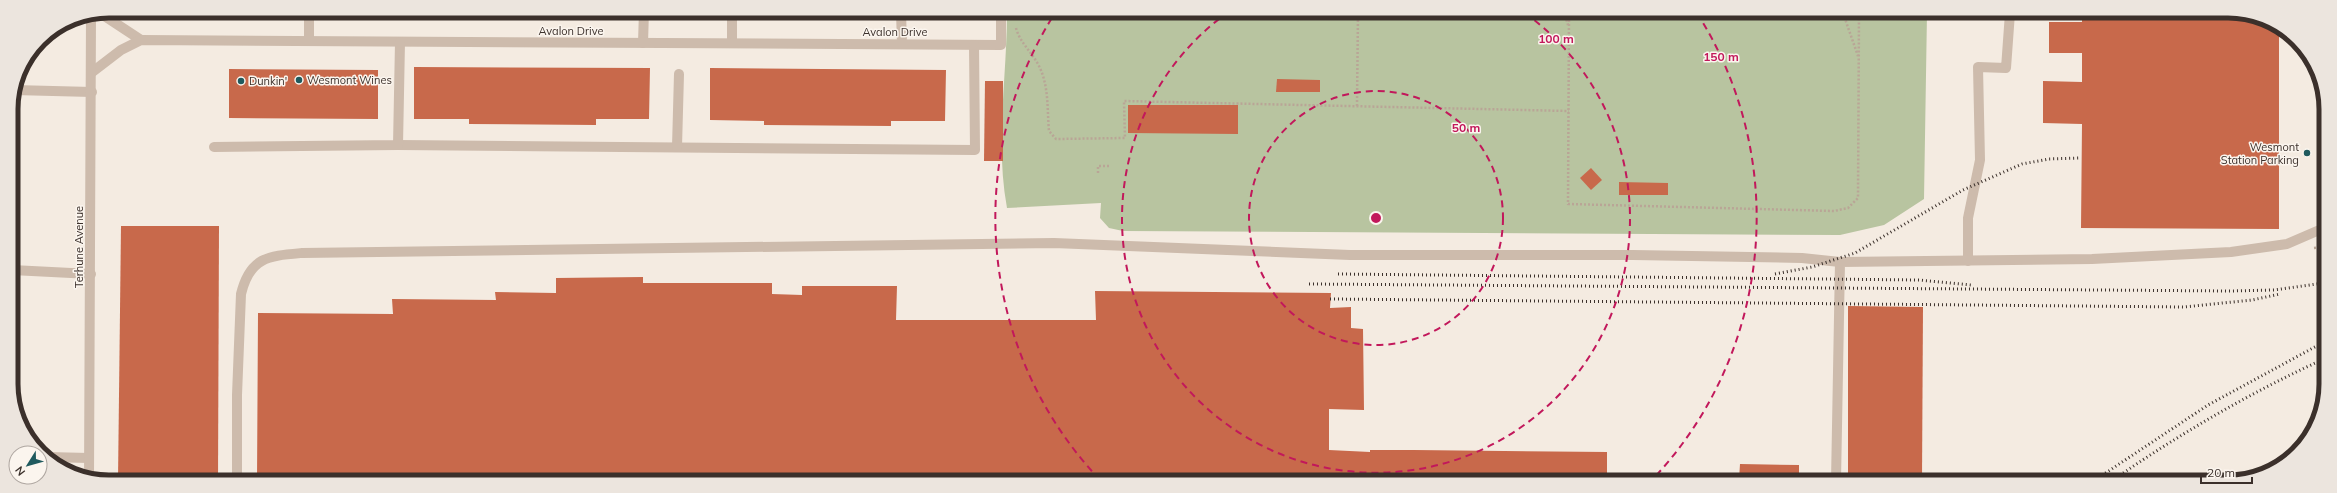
<svg xmlns="http://www.w3.org/2000/svg" width="2337" height="493" viewBox="0 0 2337 493" font-family="Mulish,sans-serif">
	<rect width="100%" height="100%" fill="#f4ebe1"/>
	<path fill="#b8c4a0" d="M1007 12 1927 13 1924 199 1884 225 1840 235 1123 231 1109 228 1100 218 1101 203 1007 208C995 143 1007 77 1007 12Z"/>
	<g fill="#c8694b">
		<path d="M2082 13H2247L2279 30V229L2081 228 2082 124 2043 123V81L2082 82V53H2049V22H2082Z"/>
		<path d="M414 67 650 68 649 119H596V125L469 124V119H414Z"/>
		<path d="M710 68 946 70 945 121H891V126L764 125V121L710 120Z"/>
		<path d="M229 69 378 70V119L229 118Z"/>
		<path d="M1277 79 1320 80V92H1276Z"/>
		<path d="M985 81H1003V161H984Z"/>
		<path d="M1128 105H1238V134L1128 133Z"/>
		<path d="M1591 168 1602 180 1591 190 1580 178Z"/>
		<path d="M1619 182 1668 183V195H1619Z"/>
		<path d="M121 226H219L218 480H118Z"/>
		<path d="M643 277V283H772V294L802 295V286H897L896 320H1096L1095 291 1331 293 1330 308 1351 307V328L1363 329 1364 410 1329 409V450L1370 452V450H1414L1607 452V481L257 480 258 313 393 314 392 299 496 300 495 292 556 293V278Z"/>
		<path d="M1848 306 1923 307 1922 479 1848 481Z"/>
		<path d="M1740 464 1799 465V481H1739Z"/>
	</g>
	<g fill="none" stroke-linecap="round" stroke-linejoin="round">
		<g stroke="#b9a596" stroke-width="2.5" stroke-dasharray="2 2" stroke-linecap="butt">
			<path d="M1564 12 1568 25"/>
			<path d="M1569 12 1568 204 1834 211 1848 208 1858 198 1859 13"/>
			<path d="M1843 13 1858 56"/>
			<path d="M1016 28C1020 43 1032 52 1039 66 1049 86 1047 108 1049 131L1056 139 1125 138 1124 101 1569 111"/>
			<path d="M1357 106 1358 12"/>
			<path d="M1098 173V166H1109"/>
			<path d="M2314 248 2324 247"/>
		</g>
		<g stroke="#cdbbac" stroke-width="10">
			<path d="M309 11V41"/>
			<path d="M901 12 902 44"/>
			<path d="M100 13 141 40"/>
			<path d="M643 43 644 11"/>
			<path d="M732 43V12"/>
			<path d="M91 73 121 50 141 40 1001 45V12"/>
			<path d="M14 90 92 92"/>
			<path d="M398 145 975 150 974 45"/>
			<path d="M214 147 398 145 400 42"/>
			<path d="M677 147 679 74"/>
			<path d="M1968 261V218L1980 160 1978 67 2006 68 2010 13"/>
			<path d="M12 270 91 274"/>
			<path d="M47 457 89 458"/>
			<path d="M89 480 91 15"/>
			<path d="M237 480V395L241 294C250 257 268 256 302 253L1054 243 1350 255H1633L1802 258 1840 262"/>
			<path d="M1836 481 1840 262 2092 259 2231 252 2287 244 2324 228"/>
		</g>
		<g stroke="#3b302b" stroke-width="3" stroke-dasharray="1 3" stroke-linecap="butt">
			<path d="M1338 274 1919 280 1971 285"/>
			<path d="M1775 274 1812 267 1855 253 1963 190 2022 164 2049 159 2081 158"/>
			<path d="M1309 284 2230 291 2274 290 2324 283"/>
			<path d="M1330 299 2184 307 2252 300 2280 294"/>
			<path d="M2092 482 2208 405 2324 342"/>
			<path d="M2110 482C2178 435 2249 393 2324 359"/>
		</g>
	</g>
	<g fill="none" stroke="#c2185b" stroke-width="2" stroke-dasharray="7 5">
		<circle cx="1376" cy="218" r="127"/>
		<path d="M1525 13A254 254 0 1 1 1227 13"/>
		<path d="M1100 480A381 381 0 0 1 1055 13M1697 13A381 381 0 0 1 1652 480"/>
	</g>
	<g fill="#1f5a5e" stroke="#fbf5ee" stroke-width="1.5">
		<circle cx="299" cy="80" r="4"/>
		<circle cx="241" cy="81" r="4"/>
		<circle cx="2307" cy="153" r="4"/>
	</g>
	<g text-anchor="middle" dominant-baseline="central" stroke-width="3" stroke-linejoin="round" paint-order="stroke">
		<g font-size="11" fill="#3b302b" stroke="#fbf5ee">
			<text x="571" y="31">Avalon Drive</text>
			<text x="895" y="32">Avalon Drive</text>
			<text transform="translate(79 247) rotate(-90)">Terhune Avenue</text>
		</g>
		<g font-size="11" fill="#3b302b" stroke="#fbf5ee" text-anchor="start">
			<text x="307" y="80">Wesmont Wines</text>
			<text x="249" y="81">Dunkin'</text>
			<text x="2299" y="147" text-anchor="end">Wesmont<tspan x="2299" dy="13">Station Parking</tspan></text>
		</g>
	</g>
	<path d="M0 0H2337V493H0ZM109 18H2228A91 91 0 0 1 2319 109V384A91 91 0 0 1 2228 475H109A91 91 0 0 1 18 384V109A91 91 0 0 1 109 18Z" fill="#ece5de" fill-rule="evenodd"/>
	<path fill="none" stroke="#3b302b" stroke-width="5" d="M109 18H2228A91 91 0 0 1 2319 109V384A91 91 0 0 1 2228 475H109A91 91 0 0 1 18 384V109A91 91 0 0 1 109 18Z"/>
	<circle cx="1376" cy="218" r="6" fill="#c2185b" stroke="#fbf5ee" stroke-width="2"/>
	<g font-size="12" text-anchor="middle" font-weight="bold" fill="#c2185b" stroke="#fbf5ee" stroke-width="3" stroke-linejoin="round" paint-order="stroke">
		<text x="1556" y="43">100 m</text>
		<text x="1721" y="61">150 m</text>
		<text x="1466" y="132">50 m</text>
	</g>
	<g transform="translate(28 465) rotate(233)"><circle r="19" fill="#fbf5ee" stroke="#aea6a0"/>
	<path d="M0-3L7 15L0 10L-7 15Z" fill="#1f5a5e"/>
	<text y="-6" font-size="11" font-weight="bold" text-anchor="middle" fill="#3b302b">N</text>
	</g>
	<path d="M2201 477v6h51v-6" fill="none" stroke="#3b302b" stroke-width="2"/>
	<text x="2207" y="477" font-size="12" fill="#3b302b" stroke="#fbf5ee" stroke-width="3" paint-order="stroke">20 m</text>
</svg>
